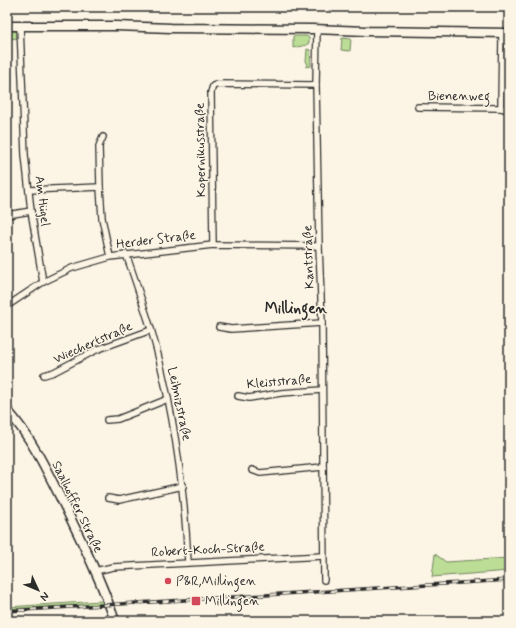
<svg xmlns="http://www.w3.org/2000/svg" width="516" height="628" viewBox="0 0 516 628" font-family="Mynerve,sans-serif">
	<rect width="100%" height="100%" fill="#fcf5e5"/>
	<filter id="ink" filterUnits="userSpaceOnUse"><feTurbulence type="fractalNoise" baseFrequency=".025" numOctaves="2"/><feDisplacementMap in="SourceGraphic" scale="8" xChannelSelector="R" yChannelSelector="G"/><feConvolveMatrix kernelMatrix="1 2 1 2 8 2 1 2 1" color-interpolation-filters="sRGB"/></filter>
	<g filter="url(#ink)">
		<g fill="#bbdd96" stroke="#738460">
			<path d="M7 31H17L18 32V38L10 39V35H7Z"/>
			<path d="M293 36H307L309 38V43H308L307 45 293 48Z"/>
			<path d="M342 38 351 39 350 51 341 50Z"/>
			<path d="M307 49 310 50 311 66 307 67 306 66 308 65 306 61Z"/>
			<path d="M435 554 446 562 509 558V571L432 577Z"/>
			<path d="M101 601H103L104 604 7 609V607Z"/>
			<path d="M108 617 109 619 98 621H64Z"/>
		</g>
		<g fill="none" stroke-linecap="round" stroke-linejoin="round">
			<defs>
				<g id="street">
					<path d="M20 26 25 155 31 211 43 282"/>
					<path d="M317 29 316 85 319 246 322 323 324 580"/>
					<path d="M418 107 501 108 509 110"/>
					<path d="M501 108 502 33"/>
					<path d="M100 187 99 146 103 137"/>
					<path d="M29 190 100 187 102 218 110 257"/>
					<path d="M7 215 31 211"/>
					<path d="M213 245 211 92 213 86 218 84 316 85"/>
					<path d="M126 254C135 279 143 304 151 329 173 405 184 484 188 562"/>
					<path d="M7 306 43 282 72 268 110 257 213 245 319 246"/>
					<path d="M219 327 231 329 322 323"/>
					<path d="M44 375 54 372 96 350 151 330"/>
					<path d="M238 396 249 398 281 393 322 390"/>
					<path d="M107 420 118 419 168 399"/>
					<path d="M252 470 260 473 323 467"/>
					<path d="M108 498 119 500 183 486"/>
					<path d="M95 571 113 567 323 556"/>
				</g>
				<g id="secondary">
					<path d="M7 26H116L171 28 312 29 367 31 509 33"/>
					<path d="M7 410C33 439 49 475 66 509 84 546 102 583 115 621"/>
				</g>
			</defs>
			<use href="#street" stroke="#2b2b2b" stroke-width="8"/>
			<use href="#secondary" stroke="#2b2b2b" stroke-width="11"/>
			<use href="#street" stroke="#fcf5e5" stroke-width="5.5"/>
			<use href="#secondary" stroke="#fcf5e5" stroke-width="8"/>
			<defs>
				<path id="rail" d="M7 611 509 580"/>
			</defs>
			<use href="#rail" stroke="#2b2b2b" stroke-width="3.5"/>
			<use href="#rail" stroke="#fcf5e5" stroke-width="2" stroke-dasharray="6" stroke-linecap="butt"/>
		</g>
	</g>
	<g fill="#d1495b" stroke="#fcf5e5" stroke-width="1.5">
		<circle cx="168" cy="581" r="4"/>
		<rect x="191" y="596" width="10" height="10" rx="2"/>
	</g>
	<g text-anchor="middle" dominant-baseline="central" stroke-width="3" stroke-linejoin="round" paint-order="stroke">
		<g font-size="13" fill="#2b2b2b" stroke="#fcf5e5">
			<text x="459" y="96">Bienenweg</text>
			<text transform="translate(201 150) rotate(-91)">Kopernikusstraße</text>
			<text transform="translate(42 201) rotate(83)">Am Hügel</text>
			<text transform="translate(156 240) rotate(-7)">Herder Straße</text>
			<text transform="translate(309 257) rotate(-92)">Kantstraße</text>
			<text transform="translate(93 343) rotate(-24)">Wiechertstraße</text>
			<text transform="translate(279 382) rotate(-5)">Kleiststraße</text>
			<text transform="translate(179 404) rotate(78)">Leibnizstraße</text>
			<text transform="translate(77 507) rotate(64)">Saalhoffer Straße</text>
			<text transform="translate(208 550) rotate(-3)">Robert-Koch-Straße</text>
		</g>
		<g font-size="13" fill="#2b2b2b" stroke="#fcf5e5" text-anchor="start">
			<text x="176" y="581">P&amp;R,Millingen</text>
			<text x="205" y="601">Millingen</text>
		</g>
		<g font-size="15" font-weight="bold" fill="#2b2b2b" stroke="#fcf5e5">
			<text x="296" y="309">Millingen</text>
		</g>
	</g>
	<rect width="516" height="628" fill="none" stroke="#fcf5e5" stroke-width="24"/>
	<rect x="12" y="12" width="492" height="604" fill="none" stroke="#2b2b2b" stroke-width="1.5" filter="url(#ink)"/>
	<g transform="translate(38 590) rotate(134)" stroke="#fcf5e5" stroke-width="3" paint-order="stroke">
	<path d="M0-3L7 15L0 10L-7 15Z" fill="#2b2b2b"/>
	<text y="-6" font-size="11" font-weight="bold" text-anchor="middle" fill="#2b2b2b">N</text>
	</g>
</svg>
